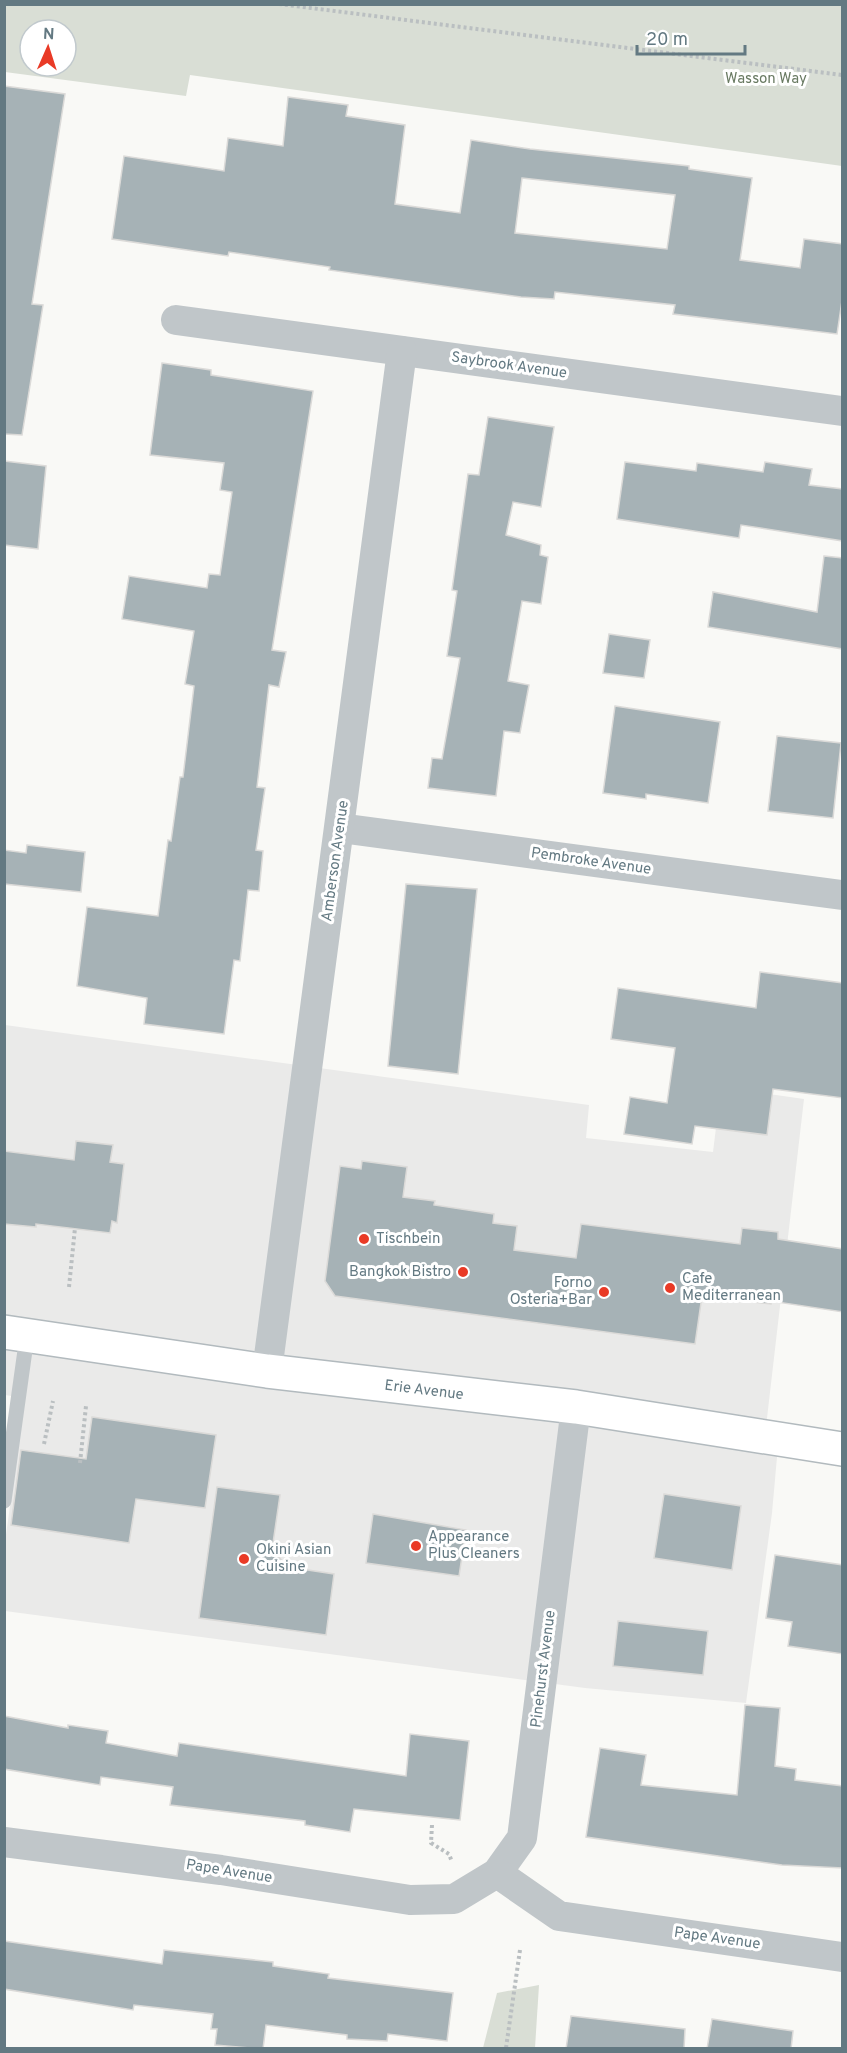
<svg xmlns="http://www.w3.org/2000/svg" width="847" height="2053" viewBox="0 0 847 2053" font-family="Overpass,sans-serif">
	<rect width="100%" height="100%" fill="#f9f9f6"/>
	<path fill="#eaeae9" d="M5 1025 589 1105 586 1138 713 1152 721 1087 804 1099 764 1444 778 1446 772 1513 746 1703 585 1688 5 1611V1542L25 1398 5 1395Z"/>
	<g fill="#d9ded5" fill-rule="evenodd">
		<path d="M5 4 842 5V166L190 75 186 96 5 72ZM30 30H66V66H30Z"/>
		<path d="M539 1985 535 2048H483L497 1993Z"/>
	</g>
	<g fill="#a6b2b6" stroke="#dbdad8" stroke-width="1.5" fill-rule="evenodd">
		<path d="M4 86 65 94 32 304 43 305 22 435 4 434Z"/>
		<path d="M288 97 348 105 346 116 405 125 395 204 460 213 471 140 530 149 689 166V169L752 178 740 260 800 268 804 239 843 244V294L837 334 673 314 675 305 555 292 554 299 521 297 329 270 330 267 229 252 228 256 112 239 124 156 224 171 228 138 283 146ZM522 178 675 195 667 249 515 233Z"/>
		<path d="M162 363 211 370V375L313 391 272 650 286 652 279 687 269 685 257 787 265 788 256 850 263 851 259 891 248 890 240 961 234 960 224 1034 144 1024 147 998 77 986 87 907 158 916 168 840 171 841 180 777H183L194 686 185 684 194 631 122 619 129 576 207 588 209 574 220 575 232 492 220 490 224 463 150 455Z"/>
		<path d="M488 417 554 427 541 507 513 502 506 535 541 545 540 555 548 557 541 604 522 601 508 681 529 685 520 733 504 731 496 796 428 788 432 758 442 759 460 658 447 656 457 591 452 590 468 474 479 475Z"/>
		<path d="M4 461 46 466 38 549 4 545Z"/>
		<path d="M625 462 696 471 697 463 763 472 765 462 812 469 809 485 843 489V541L741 525 739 538 617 519Z"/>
		<path d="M824 556 843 558V649L708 627 713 592 817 612Z"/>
		<path d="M609 634 650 640 644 678 603 673Z"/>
		<path d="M615 706 720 722 708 803 646 794V799L603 793Z"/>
		<path d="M777 736 841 743 833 818 768 811Z"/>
		<path d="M27 845 85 852 81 892 4 884V850L26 853Z"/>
		<path d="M406 884 477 889 458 1074 388 1066Z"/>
		<path d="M760 972 843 983V1098L773 1089 767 1135 695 1126 692 1144 624 1134 630 1097 667 1103 675 1048 611 1039 618 988 756 1008Z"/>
		<path d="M76 1141 113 1145 110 1162 124 1164 117 1223 112 1221 110 1233 36 1224V1227L4 1224V1151L74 1160Z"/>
		<path d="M362 1161 407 1167 403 1197 435 1201 434 1205 494 1214 493 1223 517 1226 514 1250 576 1258 581 1224 740 1244 742 1228 778 1232V1239L843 1249V1312L771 1301V1304L702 1296 695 1344 335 1296 325 1281 340 1166 361 1169Z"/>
		<path d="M92 1417 216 1435 205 1508 136 1499 129 1543 11 1525 21 1450 86 1459Z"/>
		<path d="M217 1487 280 1495 272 1550 288 1567 334 1574 326 1635 199 1618Z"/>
		<path d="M664 1494 741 1506 732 1570 654 1558Z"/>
		<path d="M373 1514 466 1530 459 1576 366 1563Z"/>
		<path d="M775 1555 843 1565V1654L788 1646 792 1622 766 1618Z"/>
		<path d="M618 1621 708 1631 703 1675 613 1666Z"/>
		<path d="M745 1705 780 1708 775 1766 796 1769 795 1780 843 1786V1868L782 1865 586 1837 600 1748 646 1755 641 1785 737 1795Z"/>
		<path d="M4 1716 68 1728V1725L108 1731 106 1743 177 1756 179 1743 406 1776 410 1734 469 1741 460 1820 354 1809 350 1832 305 1825V1821L170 1805 173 1787 101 1777 100 1785 4 1769Z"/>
		<path d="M4 1941 162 1964 164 1950 273 1962V1966L329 1974 328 1978 453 1993 447 2041 388 2034 387 2041 347 2039V2035L266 2025 263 2049 215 2045 217 2029H211L213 2014 134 2005 133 2010 4 1989Z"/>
		<path d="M571 2016 685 2029 684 2049H566Z"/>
		<path d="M712 2019 793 2031 791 2049H707Z"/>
	</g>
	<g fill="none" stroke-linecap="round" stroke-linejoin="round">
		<defs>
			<path id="secondary" d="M4 1332 267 1371 576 1407 842 1449"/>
		</defs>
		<use href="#secondary" stroke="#b2babe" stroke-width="36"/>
		<g stroke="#babfc1" stroke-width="4" stroke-dasharray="3 3" stroke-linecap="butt">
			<path d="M279 4 842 75"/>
			<path d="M69 1287 75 1228"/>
			<path d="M44 1444 53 1401"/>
			<path d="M80 1463 86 1406"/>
			<path d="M432 1825 431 1843 449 1854 452 1862"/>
			<path d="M506 2048 520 1950"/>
		</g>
		<path stroke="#c0c6c9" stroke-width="15" d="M4 1501 27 1336"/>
		<g stroke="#c0c6c9" stroke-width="30">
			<path d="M176 320 842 411"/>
			<path d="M340 828 842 895"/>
			<path d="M267 1371 402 351"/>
			<path d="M4 1842 221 1870 410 1900 454 1899 497 1873 522 1838 576 1407"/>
			<path d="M497 1873 559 1916 842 1957"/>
		</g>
		<use href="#secondary" stroke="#fff" stroke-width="33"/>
	</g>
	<g fill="#e93a26" stroke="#fff" stroke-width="2">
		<circle cx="364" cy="1239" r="6"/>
		<circle cx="463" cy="1272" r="6"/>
		<circle cx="670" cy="1288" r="6"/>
		<circle cx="604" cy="1292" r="6"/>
		<circle cx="416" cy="1546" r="6"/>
		<circle cx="244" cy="1559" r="6"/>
	</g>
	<g text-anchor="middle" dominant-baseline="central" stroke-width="6" stroke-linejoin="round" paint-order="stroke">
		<g font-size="15" fill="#697a62" stroke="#fff">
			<text x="766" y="79">Wasson Way</text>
		</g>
		<g font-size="15" fill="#637982" stroke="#fff">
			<text transform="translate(509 366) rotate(8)">Saybrook Avenue</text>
			<text transform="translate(336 861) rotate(-82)">Amberson Avenue</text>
			<text transform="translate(591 862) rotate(8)">Pembroke Avenue</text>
			<text transform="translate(424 1391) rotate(7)">Erie Avenue</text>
			<text transform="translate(544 1669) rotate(-83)">Pinehurst Avenue</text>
			<text transform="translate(229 1872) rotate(9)">Pape Avenue</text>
			<text transform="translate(717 1939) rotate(8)">Pape Avenue</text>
		</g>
		<g font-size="15" fill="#637982" stroke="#fff" text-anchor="start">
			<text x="376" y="1239">Tischbein</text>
			<text x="451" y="1272" text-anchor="end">Bangkok Bistro</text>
			<text x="682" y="1279">Cafe<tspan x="682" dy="17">Mediterranean</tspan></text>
			<text x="592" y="1283" text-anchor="end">Forno<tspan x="592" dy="17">Osteria+Bar</tspan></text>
			<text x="428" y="1537">Appearance<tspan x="428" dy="17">Plus Cleaners</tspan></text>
			<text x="256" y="1550">Okini Asian<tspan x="256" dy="17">Cuisine</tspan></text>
		</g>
	</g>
	<rect width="847" height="2053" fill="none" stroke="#637982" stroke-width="12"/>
	<g transform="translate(48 48) rotate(3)"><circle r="28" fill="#ffffff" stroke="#c1c9cd" stroke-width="1.5"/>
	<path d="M0-4.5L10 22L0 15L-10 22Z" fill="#e93a26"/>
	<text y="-9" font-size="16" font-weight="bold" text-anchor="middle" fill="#637982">N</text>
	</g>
	<path d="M637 45v9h108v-9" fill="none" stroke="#637982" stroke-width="3"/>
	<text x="646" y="45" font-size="18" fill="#637982" stroke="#ffffff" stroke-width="4.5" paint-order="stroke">20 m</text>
</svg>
